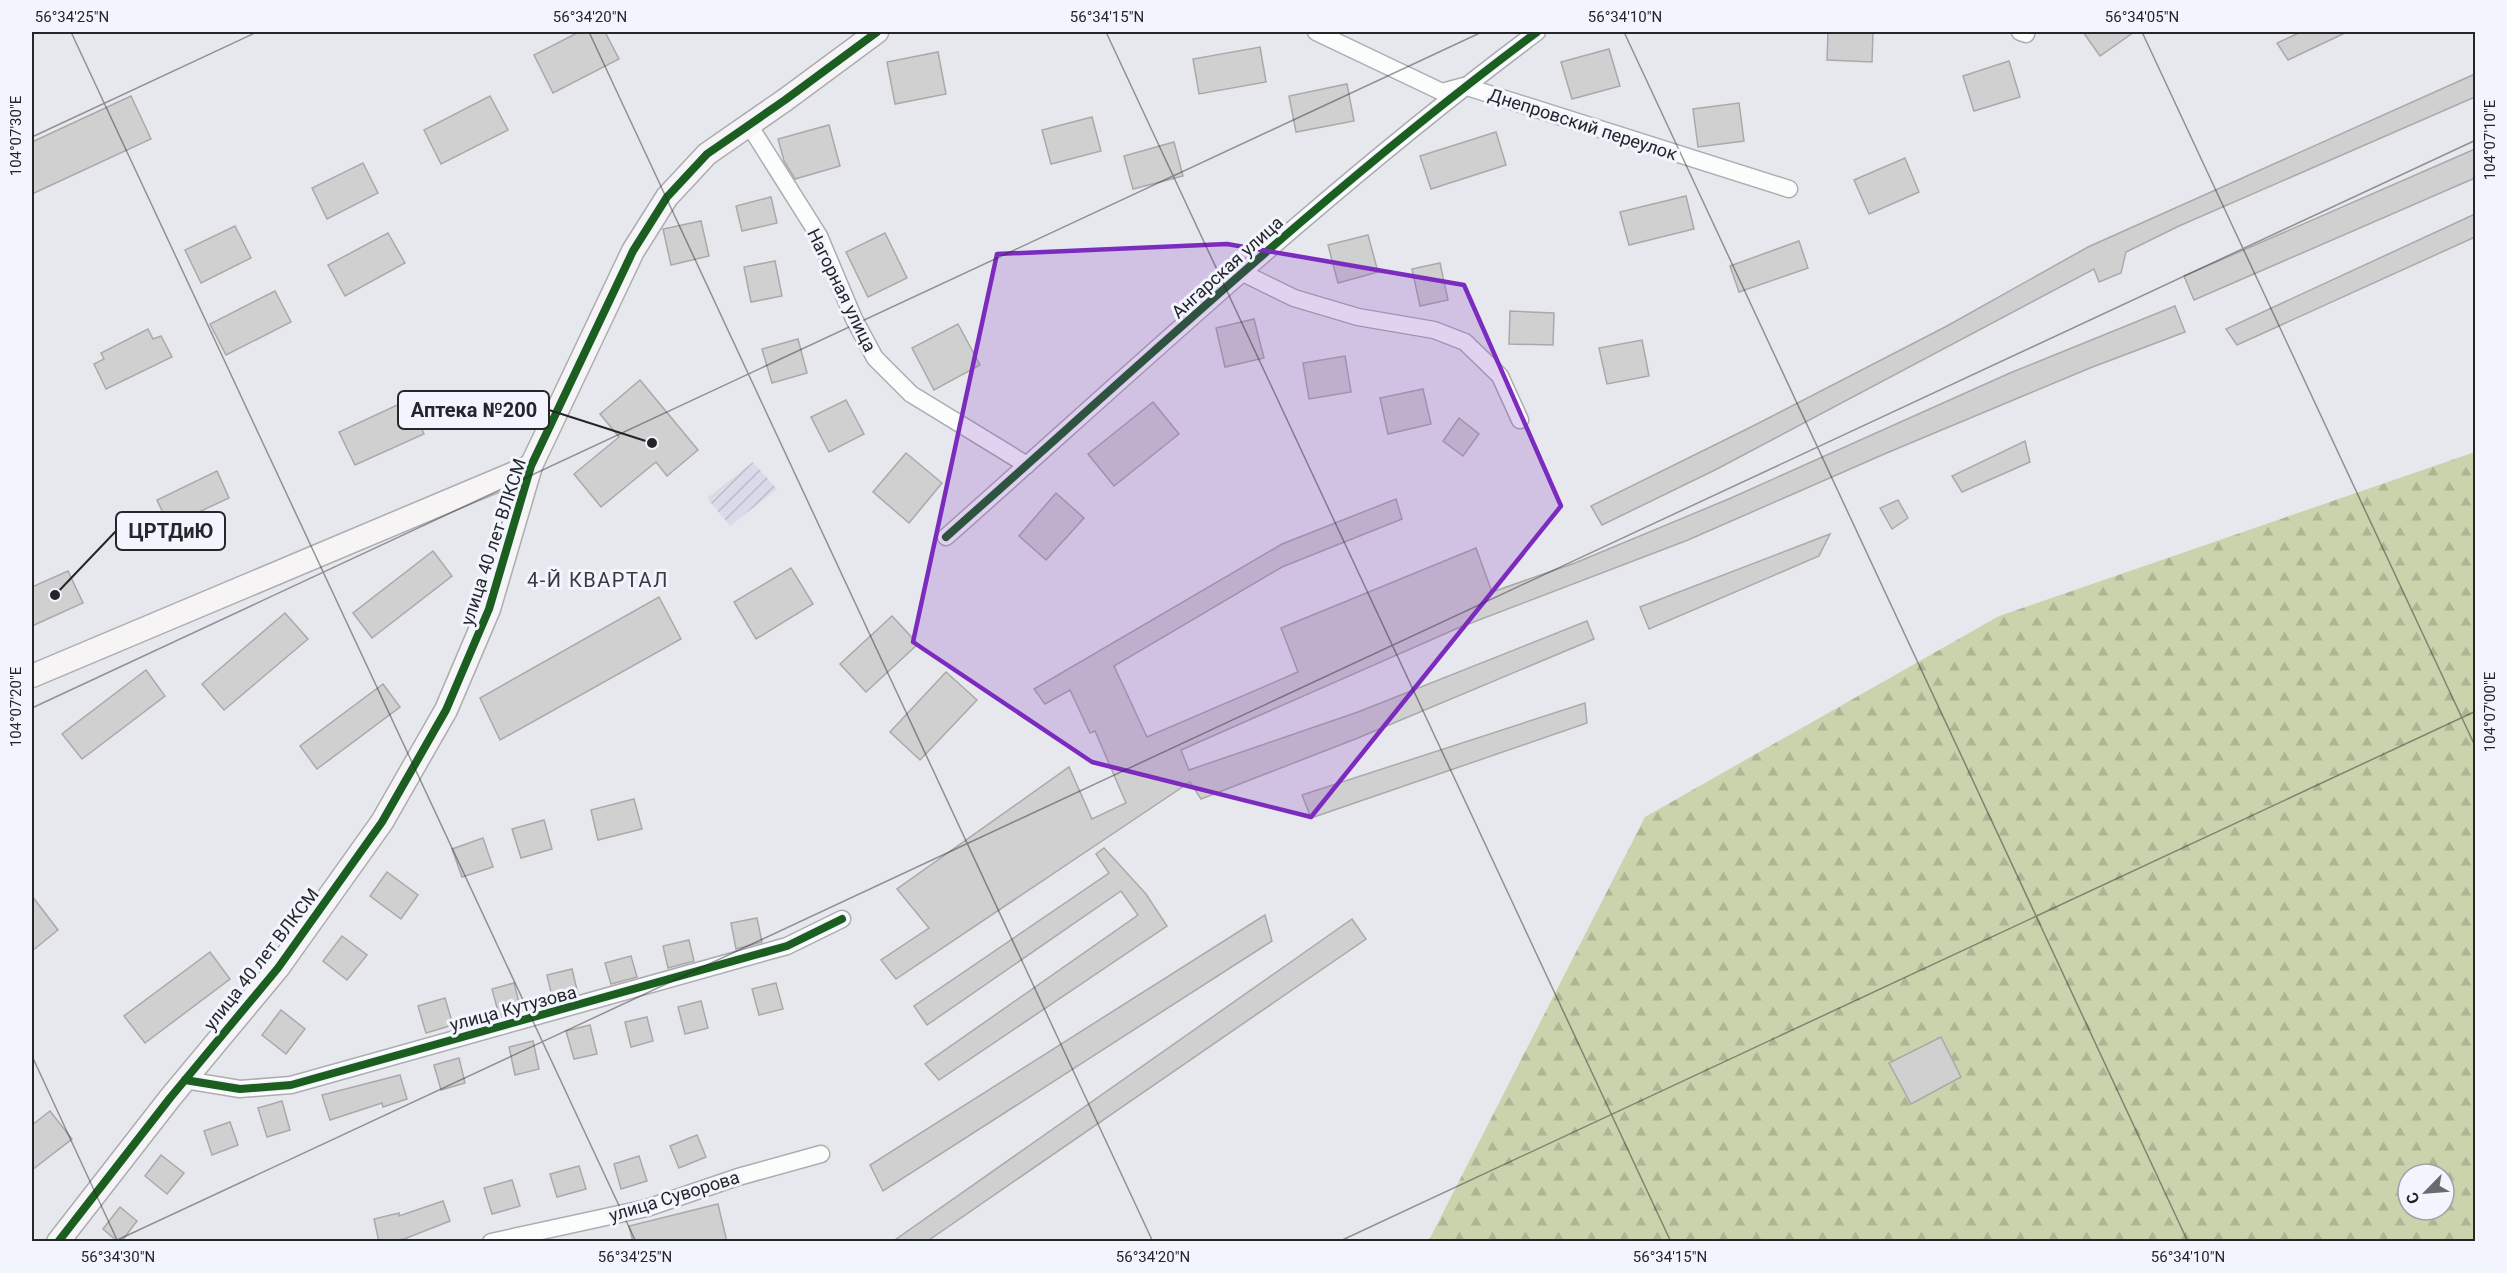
<svg xmlns="http://www.w3.org/2000/svg" width="2507" height="1273" viewBox="0 0 2507 1273" font-family="Roboto,sans-serif">
	<defs>
		<pattern id="industrial-furrows" width="10" height="10" patternUnits="userSpaceOnUse" patternTransform="scale(1.5)"><rect width="10" height="10" fill="#d9dce8"/><path d="M-1 1l2-2M0 10L10 0M9 11l2-2" fill="none" stroke="#babdc7"/></pattern>
		<pattern id="forest-firs" width="22" height="20" patternUnits="userSpaceOnUse" patternTransform="scale(1.5)"><rect width="22" height="20" fill="#c9d3ac"/><path d="M5 1l3.5 6h-7zM16 11l3.5 6h-7z" fill="#acb594"/></pattern>
	</defs>
	<rect width="100%" height="100%" fill="#e7e8ee"/>
	<path fill="url(#industrial-furrows)" d="M753 462 777 489 730 526 707 498Z"/>
	<path fill="url(#forest-firs)" fill-rule="evenodd" d="M2475 452V1241L1428 1242 1645 817 1999 616ZM2408 1174H2444V1210H2408Z"/>
	<g fill="#d0d0d1" stroke="#aaa9aa" stroke-width="1.5">
		<path d="M579 32H605L619 59 553 93 534 55Z"/>
		<path d="M1828 32H1873L1872 62 1827 60Z"/>
		<path d="M2083 32H2134L2100 56Z"/>
		<path d="M2301 32H2347L2288 60 2277 43Z"/>
		<path d="M1260 47 1266 82 1199 94 1193 59Z"/>
		<path d="M1609 49 1620 86 1572 99 1561 62Z"/>
		<path d="M938 52 946 94 895 104 887 62Z"/>
		<path d="M2009 61 2020 97 1974 111 1963 76Z"/>
		<path d="M2475 74V97L2179 226 2126 252 2121 273 2099 282 2094 269 1715 470 1602 525 1591 506 1751 427 1947 326 2088 247Z"/>
		<path d="M1347 84 1354 121 1296 132 1289 96Z"/>
		<path d="M131 96 151 139 32 194V142Z"/>
		<path d="M490 96 508 130 441 164 424 130Z"/>
		<path d="M1739 103 1744 141 1698 147 1693 109Z"/>
		<path d="M1092 117 1101 151 1051 164 1042 130Z"/>
		<path d="M829 125 840 166 795 179 784 161 778 139Z"/>
		<path d="M1496 132 1506 165 1431 189 1420 156Z"/>
		<path d="M1174 142 1183 176 1133 189 1124 156Z"/>
		<path d="M2475 149V178L2194 300 2184 276Z"/>
		<path d="M1905 158 1919 192 1869 214 1854 180Z"/>
		<path d="M363 163 378 193 327 219 312 188Z"/>
		<path d="M1686 196 1694 229 1629 245 1620 212Z"/>
		<path d="M771 197 777 223 742 231 736 206Z"/>
		<path d="M2475 214V237L2237 345 2226 329Z"/>
		<path d="M701 221 709 256 671 265 663 229Z"/>
		<path d="M235 226 251 258 201 283 185 250Z"/>
		<path d="M388 233 405 263 345 296 328 265Z"/>
		<path d="M885 233 907 278 868 297 846 252Z"/>
		<path d="M1368 235 1378 272 1338 283 1328 245Z"/>
		<path d="M1799 241 1808 268 1739 292 1730 266Z"/>
		<path d="M775 261 782 296 751 302 744 267Z"/>
		<path d="M1440 263 1448 300 1420 306 1412 269Z"/>
		<path d="M275 291 291 322 226 355 210 324Z"/>
		<path d="M2175 306 2185 332 2090 368 1889 452 1688 540 1458 628 1181 750 1189 770 1358 712 1587 621 1594 639 1358 738 1201 799 1190 782 896 979 881 960 929 928 897 889 1069 767 1092 819 1126 803 1095 731 1090 733 1070 690 1045 704 1034 689 1282 544 1396 499 1402 519 1282 567 1114 666 1147 737 1298 672 1281 628 1476 548 1492 592 1575 563 1731 498 2010 373Z"/>
		<path d="M1510 311 1554 313 1553 345 1509 344Z"/>
		<path d="M1254 319 1264 358 1225 367 1216 328Z"/>
		<path d="M958 324 980 365 934 390 912 348Z"/>
		<path d="M148 329 153 339 161 336 172 357 106 389 94 364 104 359 101 353Z"/>
		<path d="M798 339 807 373 772 383 762 349Z"/>
		<path d="M1642 340 1649 376 1607 384 1599 348Z"/>
		<path d="M1345 356 1351 392 1309 399 1303 363Z"/>
		<path d="M640 380 698 450 667 476 656 462 601 507 574 474 619 437 600 414Z"/>
		<path d="M1423 389 1431 424 1388 434 1380 398Z"/>
		<path d="M408 400 424 434 355 465 339 432Z"/>
		<path d="M846 400 864 434 829 452 811 417Z"/>
		<path d="M1153 402 1179 434 1114 486 1088 454Z"/>
		<path d="M1459 418 1479 434 1463 456 1443 441Z"/>
		<path d="M2025 441 2030 462 1962 492 1952 476Z"/>
		<path d="M906 453 942 483 909 523 873 492Z"/>
		<path d="M217 471 229 498 169 526 157 500Z"/>
		<path d="M1056 493 1084 518 1046 560 1019 536Z"/>
		<path d="M1898 500 1908 518 1892 529 1880 508Z"/>
		<path d="M1830 534 1819 556 1649 629 1640 607Z"/>
		<path d="M433 551 452 576 372 638 353 613Z"/>
		<path d="M791 568 813 604 756 639 734 602Z"/>
		<path d="M68 571 83 603 32 626V587Z"/>
		<path d="M659 597 681 639 500 740 480 698Z"/>
		<path d="M285 613 308 639 224 710 202 684Z"/>
		<path d="M892 616 918 644 866 692 840 664Z"/>
		<path d="M146 670 165 696 82 759 62 734Z"/>
		<path d="M946 672 977 700 920 760 890 732Z"/>
		<path d="M383 684 400 707 317 769 300 746Z"/>
		<path d="M1585 703 1587 723 1311 818 1302 795Z"/>
		<path d="M634 799 642 829 598 840 591 810Z"/>
		<path d="M544 820 552 849 521 858 512 829Z"/>
		<path d="M483 838 493 867 462 877 452 849Z"/>
		<path d="M1104 848 1146 894 1167 926 939 1080 925 1064 1138 915 1121 891 927 1025 914 1006 1109 873 1096 854Z"/>
		<path d="M387 872 418 895 401 919 370 896Z"/>
		<path d="M32 896 58 930 32 951Z"/>
		<path d="M1265 915 1272 941 883 1191 870 1165Z"/>
		<path d="M757 918 762 942 736 949 731 923Z"/>
		<path d="M1352 919 1366 939 926 1242H892Z"/>
		<path d="M342 936 367 955 347 980 323 961Z"/>
		<path d="M689 940 694 961 668 968 663 946Z"/>
		<path d="M210 952 230 979 145 1043 124 1016Z"/>
		<path d="M631 956 637 977 611 984 605 963Z"/>
		<path d="M572 969 578 994 553 1001 547 975Z"/>
		<path d="M514 983 521 1010 499 1015 492 989Z"/>
		<path d="M776 983 783 1009 759 1015 752 989Z"/>
		<path d="M445 998 453 1025 426 1033 418 1006Z"/>
		<path d="M701 1001 708 1028 685 1034 678 1007Z"/>
		<path d="M281 1010 305 1029 286 1054 262 1035Z"/>
		<path d="M647 1017 653 1041 631 1047 625 1022Z"/>
		<path d="M590 1025 597 1054 574 1059 566 1031Z"/>
		<path d="M1941 1037 1961 1077 1911 1104 1889 1063Z"/>
		<path d="M533 1041 539 1069 515 1075 509 1047Z"/>
		<path d="M459 1058 465 1083 441 1090 434 1065Z"/>
		<path d="M400 1075 407 1099 383 1107 382 1103 330 1120 322 1095Z"/>
		<path d="M282 1101 290 1130 267 1137 258 1108Z"/>
		<path d="M50 1111 72 1139 32 1170V1125Z"/>
		<path d="M230 1122 238 1145 212 1155 204 1131Z"/>
		<path d="M697 1135 706 1157 679 1168 670 1146Z"/>
		<path d="M161 1155 184 1173 167 1194 145 1176Z"/>
		<path d="M639 1156 647 1181 621 1189 614 1164Z"/>
		<path d="M579 1166 586 1189 557 1197 550 1174Z"/>
		<path d="M512 1180 520 1206 492 1214 484 1188Z"/>
		<path d="M443 1201 450 1221 404 1239 379 1242 374 1219 399 1213V1216Z"/>
		<path d="M718 1204 727 1242H633L629 1226Z"/>
		<path d="M120 1207 137 1221 121 1242H118L103 1229Z"/>
	</g>
	<g fill="none" stroke-linecap="round" stroke-linejoin="round">
		<defs>
			<g id="street">
				<path d="M1316 32 1442 92 1464 86 1789 189"/>
				<path d="M2020 32 2026 34"/>
				<path d="M749 125 819 236 854 319 875 358 911 394 1027 465"/>
				<path d="M1243 273 1294 298 1358 317 1434 330 1465 342 1500 376 1520 420"/>
				<path d="M946 537C1140 365 1329 187 1537 32"/>
				<path d="M185 1080 240 1089 291 1085 787 946 842 919"/>
				<path d="M491 1242 647 1208 738 1177 821 1154"/>
			</g>
			<g id="secondary">
				<path d="M32 676 531 466"/>
				<path d="M58 1242 170 1098 278 968 382 822 446 710 489 609 531 466 633 251 667 197 707 154 785 100 877 32"/>
			</g>
		</defs>
		<use href="#street" stroke="#acadb0" stroke-width="19"/>
		<use href="#secondary" stroke="#acadb0" stroke-width="25"/>
		<use href="#street" stroke="#fbfcfc" stroke-width="16"/>
		<use href="#secondary" stroke="#f7f4f5" stroke-width="22"/>
		<defs>
			<g id="cycleway">
				<path d="M946 537C1140 365 1329 187 1537 32"/>
				<path d="M185 1080 240 1089 291 1085 787 946 842 919"/>
				<path d="M58 1242 170 1098 278 968 382 822 446 710 489 609 531 466 633 251 667 197 707 154 785 100 877 32"/>
			</g>
		</defs>
		<use href="#cycleway" stroke="#f2f4fe" stroke-width="11"/>
		<use href="#cycleway" stroke="#1b5e20" stroke-width="8"/>
	</g>
	<path fill="#7b2cbf" fill-opacity="0.2" stroke="#7b2cbf" stroke-width="4.5" stroke-linejoin="round" d="M1227 244 1464 285 1561 506 1311 817 1092 762 913 642 997 254Z"/>
	<path fill="none" stroke="#252629" stroke-width="1.5" stroke-opacity="0.45" d="M71 32 636 1242M589 32 1153 1242M1106 32 1671 1242M1624 32 2188 1242M2142 32 2476 748M32 137 257 32M32 708 1482 32M32 1056 118 1242M113 1242 2476 140M1338 1242 2476 711"/>
	<g text-anchor="middle" dominant-baseline="central" stroke-width="6" stroke-linejoin="round" paint-order="stroke">
		<g font-size="18" fill="#252629" stroke="#f2f4fe">
			<text transform="translate(1583 124) rotate(18)">Днепровский переулок</text>
			<text transform="translate(1227 267) rotate(-42)">Ангарская улица</text>
			<text transform="translate(842 290) rotate(64)">Нагорная улица</text>
			<text transform="translate(493 542) rotate(-72)">улица 40 лет ВЛКСМ</text>
			<text transform="translate(261 959) rotate(-52)">улица 40 лет ВЛКСМ</text>
			<text transform="translate(513 1008) rotate(-15)">улица Кутузова</text>
			<text transform="translate(674 1196) rotate(-17)">улица Суворова</text>
		</g>
		<g font-size="20" letter-spacing="1.5" fill="#383a41" stroke="#f2f4fe">
			<text x="598" y="580">4-Й КВАРТАЛ</text>
		</g>
	</g>
	<path fill="none" stroke="#252629" stroke-width="2" d="M652 443L549 410M55 595L116 531"/>
	<g fill="#252629" stroke="#f2f4fe" stroke-width="2">
		<circle cx="652" cy="443" r="6"/>
		<circle cx="55" cy="595" r="6"/>
	</g>
	<g fill="#f2f4fe" stroke="#252629" stroke-width="2">
		<rect x="398" y="391" width="151" height="38" rx="6"/>
		<rect x="116" y="512" width="109" height="38" rx="6"/>
	</g>
	<g font-size="20" text-anchor="middle" font-weight="bold" fill="#252629">
		<text x="474" y="417">Аптека №200</text>
		<text x="171" y="538">ЦРТДиЮ</text>
	</g>
	<rect width="2507" height="1273" fill="none" stroke="#f2f4fe" stroke-width="66"/>
	<g transform="translate(2426 1192) rotate(245)"><circle r="28" fill="#f2f4fe" stroke="#a0a2a9" stroke-width="1.5"/>
	<path d="M0-4.5L10 22L0 15L-10 22Z" fill="#696a6e"/>
	<text y="-9" font-size="16" font-weight="bold" text-anchor="middle" fill="#252629">С</text>
	</g>
	<rect x="33" y="33" width="2441" height="1207" fill="none" stroke="#252629" stroke-width="2"/>
	<g font-size="15" text-anchor="middle" fill="#252629">
		<text x="72" y="22">56°34'25"N</text>
		<text x="590" y="22">56°34'20"N</text>
		<text x="1107" y="22">56°34'15"N</text>
		<text x="1625" y="22">56°34'10"N</text>
		<text x="2142" y="22">56°34'05"N</text>
		<text transform="translate(16 136) rotate(-90)" y="5">104°07'30"E</text>
		<text transform="translate(2490 140) rotate(-90)" y="5">104°07'10"E</text>
		<text transform="translate(16 707) rotate(-90)" y="5">104°07'20"E</text>
		<text transform="translate(2490 712) rotate(-90)" y="5">104°07'00"E</text>
		<text x="118" y="1262">56°34'30"N</text>
		<text x="635" y="1262">56°34'25"N</text>
		<text x="1153" y="1262">56°34'20"N</text>
		<text x="1670" y="1262">56°34'15"N</text>
		<text x="2188" y="1262">56°34'10"N</text>
	</g>
</svg>
